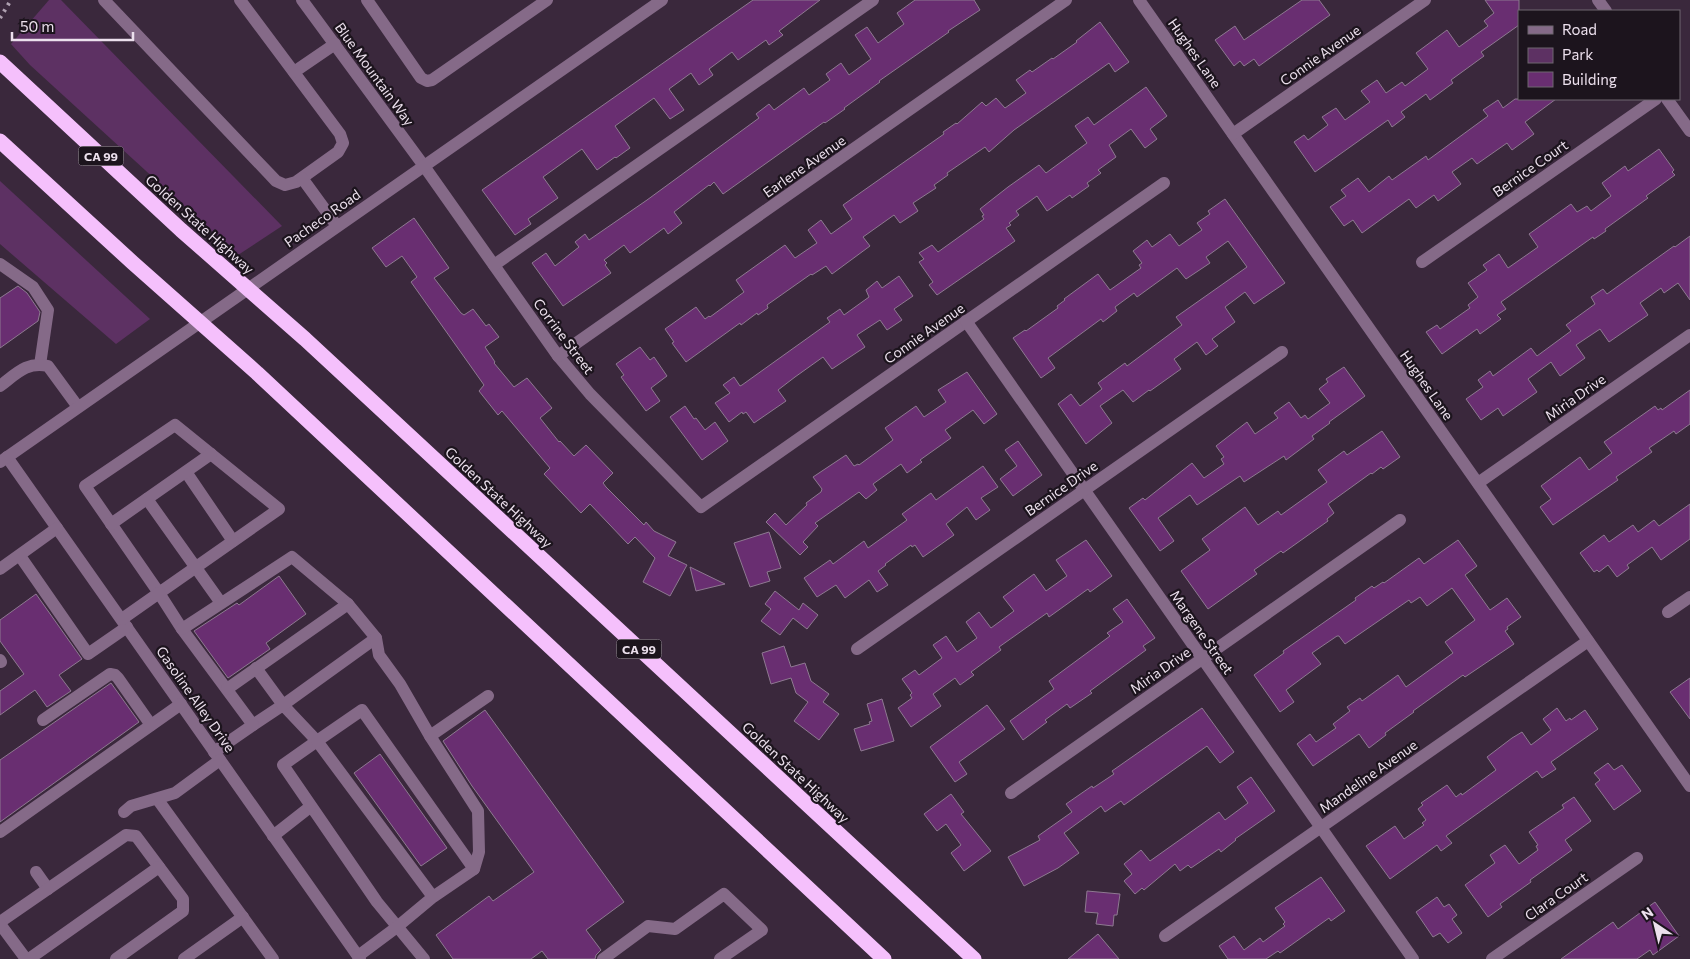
<svg xmlns="http://www.w3.org/2000/svg" width="1690" height="959" viewBox="0 0 1690 959" font-family="Commissioner,sans-serif">
	<rect width="100%" height="100%" fill="#3a283c"/>
	<g fill="#5d3163">
		<path d="M49 0H61L282 226 238 255 30 65 11 44Z"/>
		<path d="M0 181 150 319 116 344 0 244Z"/>
	</g>
	<g fill="#692e71" stroke="#8e7991">
		<path d="M753 0H820L779 31 783 35 769 45 766 40 738 60 732 52 709 69 713 75 699 85 691 73 669 89 684 110 670 119 654 98 615 126 630 148 616 158 615 157 597 170 582 149 543 177 558 198 528 219 531 224 515 235 482 190Z"/>
		<path d="M915 0H974L980 10 948 31 949 32 879 81 880 82 844 108 845 109 825 123 824 122 723 194 714 182 710 186 709 185 674 212 682 223 668 234 664 228 630 253 624 245 604 260 607 263 605 265 611 273 563 306 532 263 546 253 555 266 579 247 575 242 585 234 589 240 647 200 759 118 756 114 769 104 774 110 804 88 809 95 830 80 826 74 841 63 849 75 871 59 855 35 867 27 878 43 904 24 897 13Z"/>
		<path d="M1302 0H1319L1330 15 1259 66 1254 59 1244 66 1240 61 1234 66 1215 40 1235 26 1244 40Z"/>
		<path d="M1485 0H1519V25L1481 52 1484 56 1451 80 1453 83 1430 100 1426 94 1401 112 1405 117 1392 127 1388 120 1315 172 1294 142 1304 135 1308 140 1328 125 1322 117 1336 108 1345 120 1370 102 1361 91 1377 80 1386 93 1402 82 1405 86 1428 69 1416 53 1447 30 1459 47 1488 26 1484 21 1494 13Z"/>
		<path d="M1100 22 1129 62 1115 72 1109 63 1014 130 989 152 985 147 947 173 948 175 934 185 936 188 913 203 918 211 900 223 894 215 863 237 870 246 832 274 826 266 812 275 811 274 767 305 768 308 758 315 757 313 741 325 740 323 686 362 672 343 674 342 665 329 696 307 705 319 709 316 710 317 744 292 736 280 785 245 795 258 817 243 808 230 821 220 831 234 852 219 843 205 944 134 943 132 956 123 957 124 982 102 986 106 996 98 1005 108 1026 93 1016 80 1030 70 1032 72 1052 58 1053 59 1077 42 1076 41Z"/>
		<path d="M1146 87 1167 116 1150 129 1157 139 1145 148 1131 129 1109 145 1116 157 1098 170 1101 173 1087 183 1089 186 1072 198 1070 195 1047 211 1037 196 1016 211 1019 215 1009 223 1011 225 1006 228 1015 241 937 295 929 285 933 282 919 262 924 259 919 253 932 245 938 252 984 219 982 216 984 215 980 209 1008 187 1039 165 1046 173 1087 143 1075 126 1088 117 1094 125Z"/>
		<path d="M1515 99H1556L1525 122 1534 134 1512 150 1507 143 1477 164 1472 158 1452 172 1461 184 1438 201 1434 195 1416 208 1409 199 1362 233 1353 220 1344 226 1330 207 1346 196 1341 190 1358 178 1369 192 1389 176 1392 180 1426 156 1428 160 1488 116 1483 110 1498 100 1503 108Z"/>
		<path d="M1659 149 1674 170 1672 172 1675 175 1646 196 1648 198 1605 229 1606 231 1594 239 1593 237 1501 302 1506 309 1497 315 1501 319 1480 334 1477 329 1442 354 1426 332 1437 325 1440 329 1470 308 1468 305 1478 297 1468 283 1487 270 1483 265 1499 254 1508 268 1538 247 1529 234 1571 204 1577 212 1587 206 1591 211 1611 196 1602 183 1625 166 1628 171Z"/>
		<path d="M1225 199 1285 283 1254 304 1245 292 1225 307 1235 322 1212 339 1218 346 1206 355 1197 342 1174 359 1181 369 1150 391 1149 390 1133 402 1123 390 1100 406 1112 423 1086 444 1058 404 1071 394 1080 406 1102 389 1098 383 1125 363 1127 366 1182 325 1176 317 1247 267 1228 241 1206 257 1210 263 1186 279 1177 268 1137 297 1134 293 1115 307 1117 311 1103 322 1101 319 1048 358 1055 368 1041 378 1013 338 1025 330 1026 331 1058 308 1057 306 1065 300 1064 299 1098 274 1110 290 1141 268 1139 265 1142 263 1133 251 1147 240 1152 247 1170 234 1179 246 1202 230 1197 223 1210 214 1208 211Z"/>
		<path d="M414 218 449 268 434 278 461 313 464 315 473 309 486 326 489 324 499 337 485 347 495 362 494 363 514 387 527 378 552 408 540 418 559 442 560 441 574 456 586 445 613 473 603 483 606 487 644 525 646 522 654 531 676 542 668 556 687 565 670 596 643 582 655 558 635 537 628 544 590 504 581 513 544 474 550 468 502 411 498 415 479 391 484 385 411 282 417 277 402 256 386 267 372 248Z"/>
		<path d="M1690 236V300L1678 283 1664 293 1661 288 1640 303 1648 315 1609 342 1600 329 1576 345 1585 358 1560 376 1551 362 1528 379 1537 392 1503 416 1498 408 1481 420 1466 399 1483 387 1478 380 1490 371 1493 376 1531 348 1537 356 1571 331 1566 325 1595 304 1591 297 1603 289 1607 294 1674 246 1675 247Z"/>
		<path d="M899 276 913 296 894 309 902 320 887 330 880 320 857 335 865 347 832 369 823 357 795 377 778 390 786 401 754 423 746 412 743 414 742 412 729 422 715 403 730 393 723 385 734 377 740 386 742 385 830 322 827 318 840 309 844 315 869 297 866 290 877 281 882 288Z"/>
		<path d="M18 286 27 293 40 312 38 321 0 348V298Z"/>
		<path d="M640 347 650 360 654 357 667 376 651 388 660 401 646 411 621 377 624 375 616 364Z"/>
		<path d="M1344 367 1365 396 1329 422 1330 423 1312 436 1314 439 1286 460 1284 456 1244 482 1240 476 1197 505 1190 495 1158 518 1174 541 1160 551 1129 508 1143 498 1145 500 1192 463 1204 478 1224 464 1221 459 1224 457 1216 446 1247 422 1255 434 1278 418 1274 413 1289 402 1301 418 1305 415 1308 419 1330 403 1319 389 1328 382 1326 379Z"/>
		<path d="M967 372 997 414 984 424 973 410 945 430 951 438 920 460 922 462 907 473 901 464 873 484 877 490 866 499 859 492 815 523 818 526 803 542 808 547 800 555 766 522 775 513 786 525 807 505 806 503 821 492 822 489 813 477 846 455 854 466 858 464 859 465 893 440 885 428 916 406 924 417 946 402 938 390Z"/>
		<path d="M1690 390V424L1676 434 1674 431 1649 448 1652 452 1616 477 1618 480 1553 525 1540 507 1551 499 1541 486 1580 457 1589 470 1612 453 1604 442 1655 406 1658 410 1661 408 1662 410Z"/>
		<path d="M685 406 694 419 696 418 705 430 715 422 728 441 702 460 670 417Z"/>
		<path d="M1382 431 1400 457 1383 469 1381 467 1372 474 1371 473 1328 504 1334 513 1327 519 1328 521 1283 553 1281 551 1254 570 1257 574 1208 609 1181 571 1210 550 1202 539 1245 507 1258 525 1278 511 1281 515 1327 482 1318 470 1344 451 1347 455Z"/>
		<path d="M1018 441 1042 475 1013 496 1000 479 1017 466 1005 450Z"/>
		<path d="M983 466 998 487 981 498 990 510 976 520 967 507 946 524 954 535 923 557 915 545 912 547 911 545 885 564 886 565 878 571 888 585 877 592 869 580 845 598 836 585 817 597 804 578 830 560 833 564 864 541 868 548 907 520 902 514 931 493 936 500Z"/>
		<path d="M1690 504V539L1661 560 1652 547 1627 565 1629 568 1617 577 1608 565 1599 572 1597 570 1594 572 1580 553 1604 535 1609 542 1633 525 1638 532 1654 520 1659 526Z"/>
		<path d="M769 532 781 568 767 572 770 581 750 587 734 543Z"/>
		<path d="M1086 540 1112 576 1090 592 1088 589 1049 617 1047 613 999 647 1001 650 971 672 974 675 960 685 955 678 933 694 941 706 911 727 898 708 912 698 910 695 912 693 902 679 915 670 919 675 942 658 933 645 946 636 957 652 977 638 966 622 979 612 991 628 1014 611 1003 597 1034 574 1046 591 1067 576 1056 560Z"/>
		<path d="M1458 540 1477 566 1465 575 1490 610 1507 598 1521 617 1507 627 1508 629 1505 631 1514 644 1465 677 1463 675 1413 711 1414 712 1385 733 1386 735 1369 748 1359 734 1313 766 1297 744 1310 734 1316 742 1336 728 1333 724 1350 711 1347 707 1360 698 1362 701 1398 675 1406 687 1453 653 1445 642 1475 620 1452 588 1427 606 1420 597 1411 603 1409 600 1345 644 1339 636H1337L1312 653 1321 664 1286 690 1294 702 1280 712 1254 675 1284 653 1283 651 1356 600 1355 598 1372 586 1374 588 1383 582 1384 583 1419 558 1424 564Z"/>
		<path d="M690 567 725 584 696 591Z"/>
		<path d="M279 576 306 614 266 643 270 649 228 678 194 631 237 603 239 605Z"/>
		<path d="M775 591 799 610 803 603 818 615 807 629 793 618 780 635 761 621 771 609 765 604Z"/>
		<path d="M36 594 82 659 59 675 71 691 47 707 35 690 0 715V691L24 674 0 641V620Z"/>
		<path d="M1127 599 1155 638 1143 646 1146 650 1090 691 1092 693 1070 708 1067 704 1045 720 1047 722 1023 740 1010 721 1054 689 1049 681 1110 636 1107 633 1123 622 1113 609Z"/>
		<path d="M784 646 791 667 805 663 811 681 829 694 823 702 839 714 819 740 794 721 808 702 796 693 791 678 771 684 762 653Z"/>
		<path d="M1690 678V719L1670 692Z"/>
		<path d="M111 683 139 722 0 822V760Z"/>
		<path d="M882 699 894 741 861 751 854 729 870 724 869 722 872 721 867 704Z"/>
		<path d="M987 705 1005 729 959 762 967 774 955 782 930 747Z"/>
		<path d="M1202 708 1234 752 1220 763 1207 746 1124 805 1121 801 1105 812 1101 806 1064 833 1079 853 1058 868 1024 886 1008 857 1040 840 1038 836 1072 812 1066 804 1092 786 1093 788 1114 774 1112 771Z"/>
		<path d="M1557 708 1566 721 1570 718 1571 720 1585 710 1598 729 1551 762 1556 769 1542 778 1537 771 1446 836 1452 843 1441 851 1437 845 1390 879 1366 846 1395 826 1404 839 1424 825 1422 823 1426 820 1418 809 1423 805 1421 803 1447 785 1456 797 1461 793 1462 795 1496 770 1487 757 1512 738 1522 732 1531 745 1551 730 1543 719Z"/>
		<path d="M485 710 624 902 586 930 601 950 596 955 595 959H548L542 951 531 959H453L436 935 489 896 493 901 534 872 472 786 443 741Z"/>
		<path d="M380 754 447 848 421 866 354 773Z"/>
		<path d="M1608 763 1614 770 1622 765 1641 791 1614 810 1595 784 1600 780 1594 773Z"/>
		<path d="M1251 777 1275 811 1235 839 1236 840 1221 852 1219 849 1191 868 1188 865 1180 871 1175 864 1144 890 1142 888 1135 894 1124 881 1132 874 1124 864 1141 850 1150 861 1219 812 1225 820 1248 803 1237 787Z"/>
		<path d="M951 794 964 812 961 814 991 851 964 871 951 853 961 845 946 824 937 831 924 814Z"/>
		<path d="M1574 797 1591 821 1565 840 1572 850 1530 880 1531 882 1500 904 1502 907 1488 917 1465 885 1495 863 1490 855 1505 845 1519 864 1538 850 1536 846 1538 845 1529 832 1564 808 1562 805Z"/>
		<path d="M1321 877 1345 911 1331 921 1329 918 1280 953 1278 951 1266 959H1228L1219 946 1234 936 1244 950 1260 938 1263 942 1285 926 1283 924 1285 922 1275 908Z"/>
		<path d="M1087 891 1120 894 1117 915H1114L1113 926 1096 924 1098 913 1085 912Z"/>
		<path d="M1437 897 1444 907 1449 904 1457 915 1452 919 1462 933 1448 943 1440 933 1433 937 1416 912Z"/>
		<path d="M1655 902 1679 936 1653 955 1650 950 1637 959H1561L1613 922 1618 929Z"/>
		<path d="M1098 934 1119 959H1068Z"/>
	</g>
	<g fill="none" stroke-linecap="round" stroke-linejoin="round">
		<g stroke="#856a88" stroke-width="12">
			<path d="M104 0 276 181 285 185 296 182 338 152 343 143 340 134 240 0"/>
			<path d="M302 0 424 166 558 356 590 394 701 507 1164 183"/>
			<path d="M367 0 421 78 427 81 432 80 547 0"/>
			<path d="M1139 0 1690 786"/>
			<path d="M1598 0 1606 11"/>
			<path d="M294 72 335 44"/>
			<path d="M1667 99 1690 131"/>
			<path d="M1233 134 1425 0"/>
			<path d="M302 178 337 226"/>
			<path d="M1422 262 1656 99"/>
			<path d="M0 264 33 287 48 310 40 365"/>
			<path d="M494 265 873 0"/>
			<path d="M966 321 1413 959"/>
			<path d="M558 356 1066 0"/>
			<path d="M0 386C16 374 27 361 48 366L78 407"/>
			<path d="M175 425 279 509 159 593 85 486Z"/>
			<path d="M7 457 360 959"/>
			<path d="M0 462 662 0"/>
			<path d="M186 472 233 541"/>
			<path d="M1478 483 1690 335"/>
			<path d="M147 499 221 603"/>
			<path d="M111 524 211 454"/>
			<path d="M20 556 88 654 127 627"/>
			<path d="M0 569 57 528"/>
			<path d="M1668 612 1690 597"/>
			<path d="M122 619 159 593 182 629 253 725 283 705 317 741 283 765 377 902 424 959"/>
			<path d="M182 629 292 557 348 604 376 638 283 705 256 668"/>
			<path d="M376 638 379 655 400 684 430 736 478 811 479 852 474 869"/>
			<path d="M857 649 1282 352"/>
			<path d="M0 660 1 662"/>
			<path d="M227 689 348 604"/>
			<path d="M43 720 110 674 115 675 118 678 151 725"/>
			<path d="M430 736 488 696"/>
			<path d="M214 752 253 725"/>
			<path d="M1011 793 1400 520"/>
			<path d="M158 800 273 959"/>
			<path d="M124 812 131 806 175 793 220 760"/>
			<path d="M0 832 181 704"/>
			<path d="M273 836 310 807"/>
			<path d="M36 872 48 889"/>
			<path d="M0 922 126 835 136 836 183 899V911L116 959"/>
			<path d="M0 924 26 959"/>
			<path d="M1165 936 1588 641"/>
			<path d="M358 956 397 927 433 897 474 869 362 710 317 741 433 897"/>
			<path d="M29 959 159 867"/>
			<path d="M184 959 243 917"/>
			<path d="M603 959 648 926 675 929 724 894 762 930 720 959"/>
			<path d="M1492 959 1637 858"/>
		</g>
		<g stroke="#f5c0fc" stroke-width="15">
			<path d="M0 62 181 230 305 339 974 959"/>
			<path d="M0 141 133 263 257 373 884 959"/>
		</g>
		<path stroke="#afa1b1" stroke-width="4" stroke-dasharray="2.5 5" stroke-linecap="butt" d="M0 18 11 0"/>
	</g>
	<g text-anchor="middle" dominant-baseline="central" stroke-width="4.5" stroke-linejoin="round" paint-order="stroke">
		<g fill="#1c141d" stroke="#aea3af" stroke-width="1">
			<rect x="78.5" y="146.5" width="45" height="19" rx="4"/>
			<rect x="616.5" y="639.5" width="45" height="19" rx="4"/>
		</g>
		<g font-size="12" font-weight="bold" fill="#ece0ed">
			<text x="101" y="156">CA 99</text>
			<text x="639" y="649">CA 99</text>
		</g>
		<g font-size="14" fill="#ece0ed" stroke="#1c141d">
			<text transform="translate(1195 53) rotate(55)">Hughes Lane</text>
			<text transform="translate(1320 55) rotate(-35)">Connie Avenue</text>
			<text transform="translate(375 74) rotate(54)">Blue Mountain Way</text>
			<text transform="translate(804 166) rotate(-35)">Earlene Avenue</text>
			<text transform="translate(1530 168) rotate(-35)">Bernice Court</text>
			<text transform="translate(322 218) rotate(-35)">Pacheco Road</text>
			<text transform="translate(200 224) rotate(42)">Golden State Highway</text>
			<text transform="translate(924 333) rotate(-35)">Connie Avenue</text>
			<text transform="translate(564 336) rotate(53)">Corrine Street</text>
			<text transform="translate(1427 385) rotate(55)">Hughes Lane</text>
			<text transform="translate(1575 397) rotate(-35)">Miria Drive</text>
			<text transform="translate(1061 488) rotate(-35)">Bernice Drive</text>
			<text transform="translate(499 497) rotate(43)">Golden State Highway</text>
			<text transform="translate(1202 632) rotate(55)">Margene Street</text>
			<text transform="translate(1160 670) rotate(-35)">Miria Drive</text>
			<text transform="translate(196 699) rotate(55)">Gasoline Alley Drive</text>
			<text transform="translate(796 772) rotate(43)">Golden State Highway</text>
			<text transform="translate(1368 776) rotate(-35)">Mandeline Avenue</text>
			<text transform="translate(1556 896) rotate(-35)">Clara Court</text>
		</g>
	</g>
	<rect x="1518" y="10" width="162" height="90" fill="#1c141d" stroke="#6f6670"/>
	<rect x="1528" y="26" width="25" height="8" fill="#856a88" stroke="#6f6670"/>
	<text x="1562" y="35" font-size="15" fill="#ece0ed">Road</text>
	<rect x="1528" y="48" width="25" height="15" fill="#5d3163" stroke="#6f6670"/>
	<text x="1562" y="60" font-size="15" fill="#ece0ed">Park</text>
	<rect x="1528" y="72" width="25" height="15" fill="#692e71" stroke="#6f6670"/>
	<text x="1562" y="85" font-size="15" fill="#ece0ed">Building</text>
	<g transform="translate(1655 924) rotate(325)" stroke="#1c141d" stroke-width="4" paint-order="stroke">
	<path d="M0-4L9 19L0 12L-9 19Z" fill="#ece0ed"/>
	<text y="-8" font-size="14" font-weight="bold" text-anchor="middle" fill="#ece0ed">N</text>
	</g>
	<path d="M12 32v8h121v-8" fill="none" stroke="#ece0ed" stroke-width="2.5"/>
	<text x="20" y="32" font-size="15" fill="#ece0ed" stroke="#1c141d" stroke-width="4" paint-order="stroke">50 m</text>
</svg>
